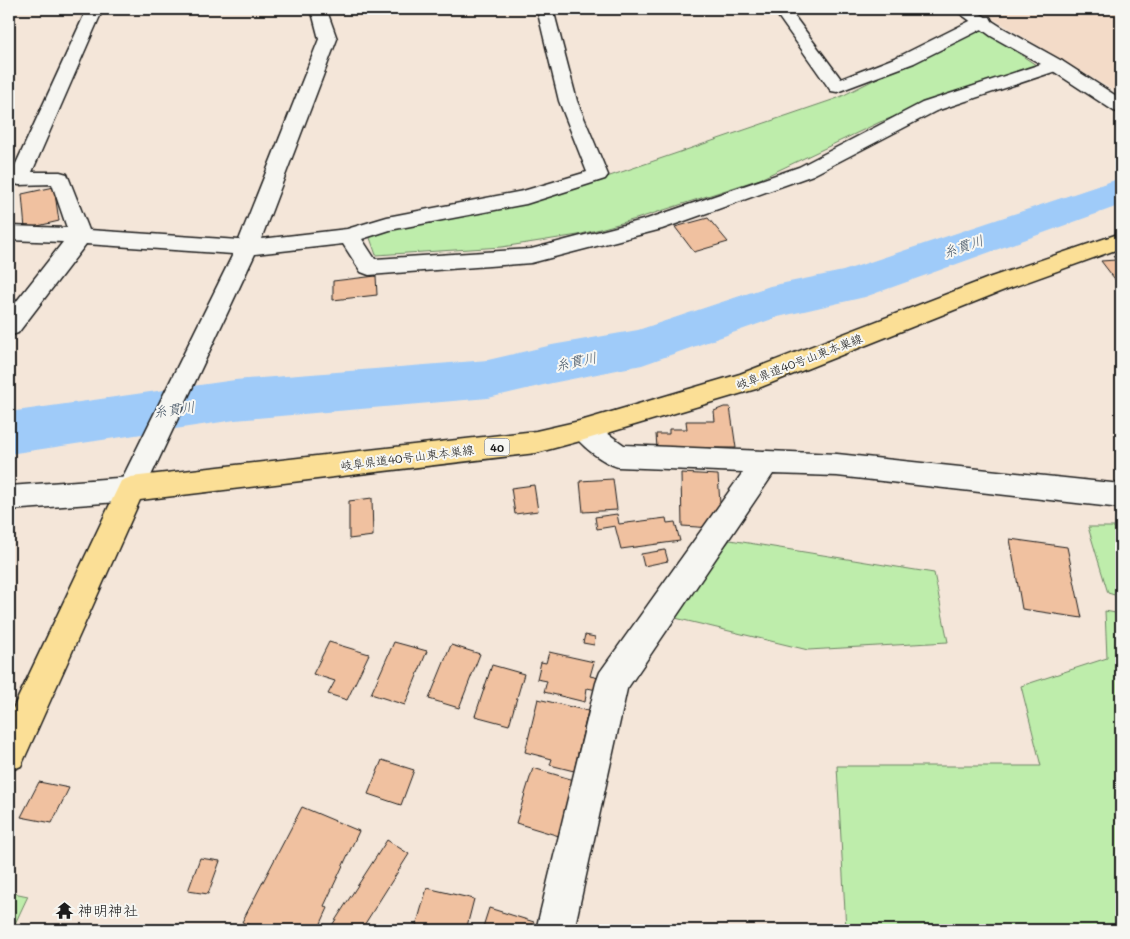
<svg xmlns="http://www.w3.org/2000/svg" width="1130" height="939" viewBox="0 0 1130 939" font-family="Mali,'Klee One',sans-serif">
	<rect width="100%" height="100%" fill="#f4e6d9"/>
	<filter id="ink" filterUnits="userSpaceOnUse"><feTurbulence type="fractalNoise" baseFrequency=".02" numOctaves="2"/><feDisplacementMap in="SourceGraphic" scale="10" xChannelSelector="R" yChannelSelector="G"/><feConvolveMatrix kernelMatrix="1 2 1 2 8 2 1 2 1" color-interpolation-filters="sRGB"/></filter>
	<g filter="url(#ink)">
		<path fill="#f3dbc8" d="M977 9H1121V95Z"/>
		<g fill="#beedab" stroke="#6d8464">
			<path d="M979 27 1036 65 880 122 760 179 636 219 578 235 502 247 376 255 369 235 505 206 604 178 838 98Z"/>
			<path d="M1088 527H1121V597L1108 593Z"/>
			<path d="M730 540 934 573 948 642 808 650 667 616Z"/>
			<path d="M1105 611 1121 614V930H846L837 766H1041L1021 686 1107 658Z"/>
			<path d="M9 892 28 896 12 930H9Z"/>
		</g>
		<g fill="none" stroke-linecap="round" stroke-linejoin="round">
			<path fill="#9fcbf9" fill-rule="evenodd" d="M1121 178V205L865 297 778 317 642 365 552 383 488 398 235 420 9 454V412L235 380 488 360 552 345 638 330 770 286 843 271Z"/>
		</g>
		<g fill="#f0c1a0" stroke="#1c1c1c">
			<path d="M54 187 59 221 25 229 22 194Z"/>
			<path d="M708 218 728 242 694 252 675 227Z"/>
			<path d="M1121 255V287L1101 261 1116 260 1113 256Z"/>
			<path d="M376 276 377 295 333 300V281Z"/>
			<path d="M724 407H730L736 448H657L656 434H669V429H687L686 421H715L714 411Z"/>
			<path d="M681 473 718 475 721 518 713 528 682 526Z"/>
			<path d="M613 479 617 510 583 512 580 481Z"/>
			<path d="M534 485 538 511 515 514 511 488Z"/>
			<path d="M372 498 373 536 349 539V501Z"/>
			<path d="M617 514 619 524 666 518 667 523 675 522 680 541 621 549 615 526 597 529 595 517Z"/>
			<path d="M1010 539 1067 547 1082 618 1022 609Z"/>
			<path d="M665 550 668 561 644 566 641 554Z"/>
			<path d="M585 635 595 637 594 645 583 643Z"/>
			<path d="M329 642 369 654 347 700 328 694 335 681 313 674Z"/>
			<path d="M394 642 427 651 405 705 371 694Z"/>
			<path d="M451 645 480 654 459 708 429 699Z"/>
			<path d="M549 652 594 662 590 676 599 678 597 690 587 688 585 702 544 692 547 681 537 679 541 662 546 663Z"/>
			<path d="M492 665 524 674 509 725 475 716Z"/>
			<path d="M538 699 588 711 574 771 550 765 552 759 525 752Z"/>
			<path d="M382 760 414 770 401 805 368 794Z"/>
			<path d="M533 768 574 780 559 836 516 823Z"/>
			<path d="M39 782 69 788 52 823 21 817Z"/>
			<path d="M302 807 359 831 324 906 328 908 318 930H262L242 922Z"/>
			<path d="M387 840 409 854 361 930H329Z"/>
			<path d="M200 858 220 861 208 894 188 891Z"/>
			<path d="M427 888 474 899 466 930H415Z"/>
			<path d="M489 908 534 922 532 930H482Z"/>
		</g>
		<g fill="none" stroke-linecap="round" stroke-linejoin="round">
			<defs>
				<g id="minor">
					<path d="M87 9H103L32 172H60L67 174 89 230 239 240 319 39 313 16 306 9H324L327 11 337 39 261 239 347 229 387 217 523 191 587 172 559 101 537 9H553L577 101 608 175 605 179 526 204 390 230 362 239 375 259 531 249 647 219 799 167 922 103 1050 61 1056 60 1062 61 1065 65 1062 69 936 111 813 175 662 229 531 263 369 275 361 272 343 244 255 254 141 497 131 501 121 497 117 489 233 254 86 244 18 333 9 336V311L63 242 9 240V226L67 228 52 184 19 185 12 183 9 179Z"/>
					<path d="M773 9H789L841 79 902 55 978 17H990L992 21 990 25 914 63 837 92 831 91Z"/>
					<path d="M584 420 593 423 624 445 837 454 1121 484V508L837 476 773 474 627 689 574 930H536L596 683 600 672 743 472 618 467C602 462 579 445 571 430L575 423Z"/>
				</g>
				<g id="tertiary">
					<path d="M954 9H973L1003 28 1062 61 1121 99V113L1114 111 1050 69 991 36Z"/>
					<path d="M131 477 141 481 145 489 141 497 131 501 9 510V486Z"/>
				</g>
				<path id="primary" d="M1121 233V248L1007 289 756 389 584 440 536 453 140 500 21 766 9 771V717L121 481 131 477 536 431 584 420 740 374 991 277Z"/>
			</defs>
			<use href="#minor" stroke="#1c1c1c" stroke-width="3"/>
			<use href="#tertiary" stroke="#1c1c1c" stroke-width="3"/>
			<use href="#primary" stroke="#1c1c1c" stroke-width="3"/>
			<use href="#minor" fill="#f6f6f2" fill-rule="evenodd"/>
			<use href="#tertiary" fill="#f6f6f2" fill-rule="evenodd"/>
			<use href="#primary" fill="#fbdf96" fill-rule="evenodd"/>
		</g>
	</g>
	<defs>
		<symbol id="temple-bare" viewBox="-9 -9 18 18"><path d="M0-6L5-2H3V0L6.5 2.5H4V6H1.5V3h-3V6H-4V2.5H-6.5L-3 0V-2H-5Z" fill="#1c1c1c" stroke="#f6f6f2" stroke-width="2.5" paint-order="stroke"/></symbol>
	</defs>
	<g fill-rule="evenodd">
		<use href="#temple-bare" x="52" y="898" width="25" height="25"/>
	</g>
	<g text-anchor="middle" dominant-baseline="central" stroke-width="4" stroke-linejoin="round" paint-order="stroke">
		<rect fill="#f6f6f2" stroke="#5d5d5c" stroke-width="1" x="484.5" y="438.5" width="25" height="17" rx="4"/>
		<g font-size="11" font-weight="bold" fill="#1c1c1c">
			<text x="497" y="447">40</text>
		</g>
		<g font-size="12" fill="#1c1c1c" stroke="#f6f6f2">
			<text transform="translate(799 361) rotate(-21)">岐阜県道40号山東本巣線</text>
			<text transform="translate(407 457) rotate(-7)">岐阜県道40号山東本巣線</text>
		</g>
		<g font-size="14" font-style="italic" fill="#4a5969" stroke="#f6f6f2">
			<text transform="translate(963 246) rotate(-19)">糸貫川</text>
			<text transform="translate(576 361) rotate(-12)">糸貫川</text>
			<text transform="translate(174 409) rotate(-8)">糸貫川</text>
		</g>
		<g font-size="15" fill="#1c1c1c" stroke="#f6f6f2" text-anchor="start">
			<text x="78" y="910">神明神社</text>
		</g>
	</g>
	<rect width="1130" height="939" fill="none" stroke="#f6f6f2" stroke-width="30"/>
	<rect x="15" y="15" width="1100" height="909" fill="none" stroke="#1c1c1c" stroke-width="2" filter="url(#ink)"/>
</svg>
